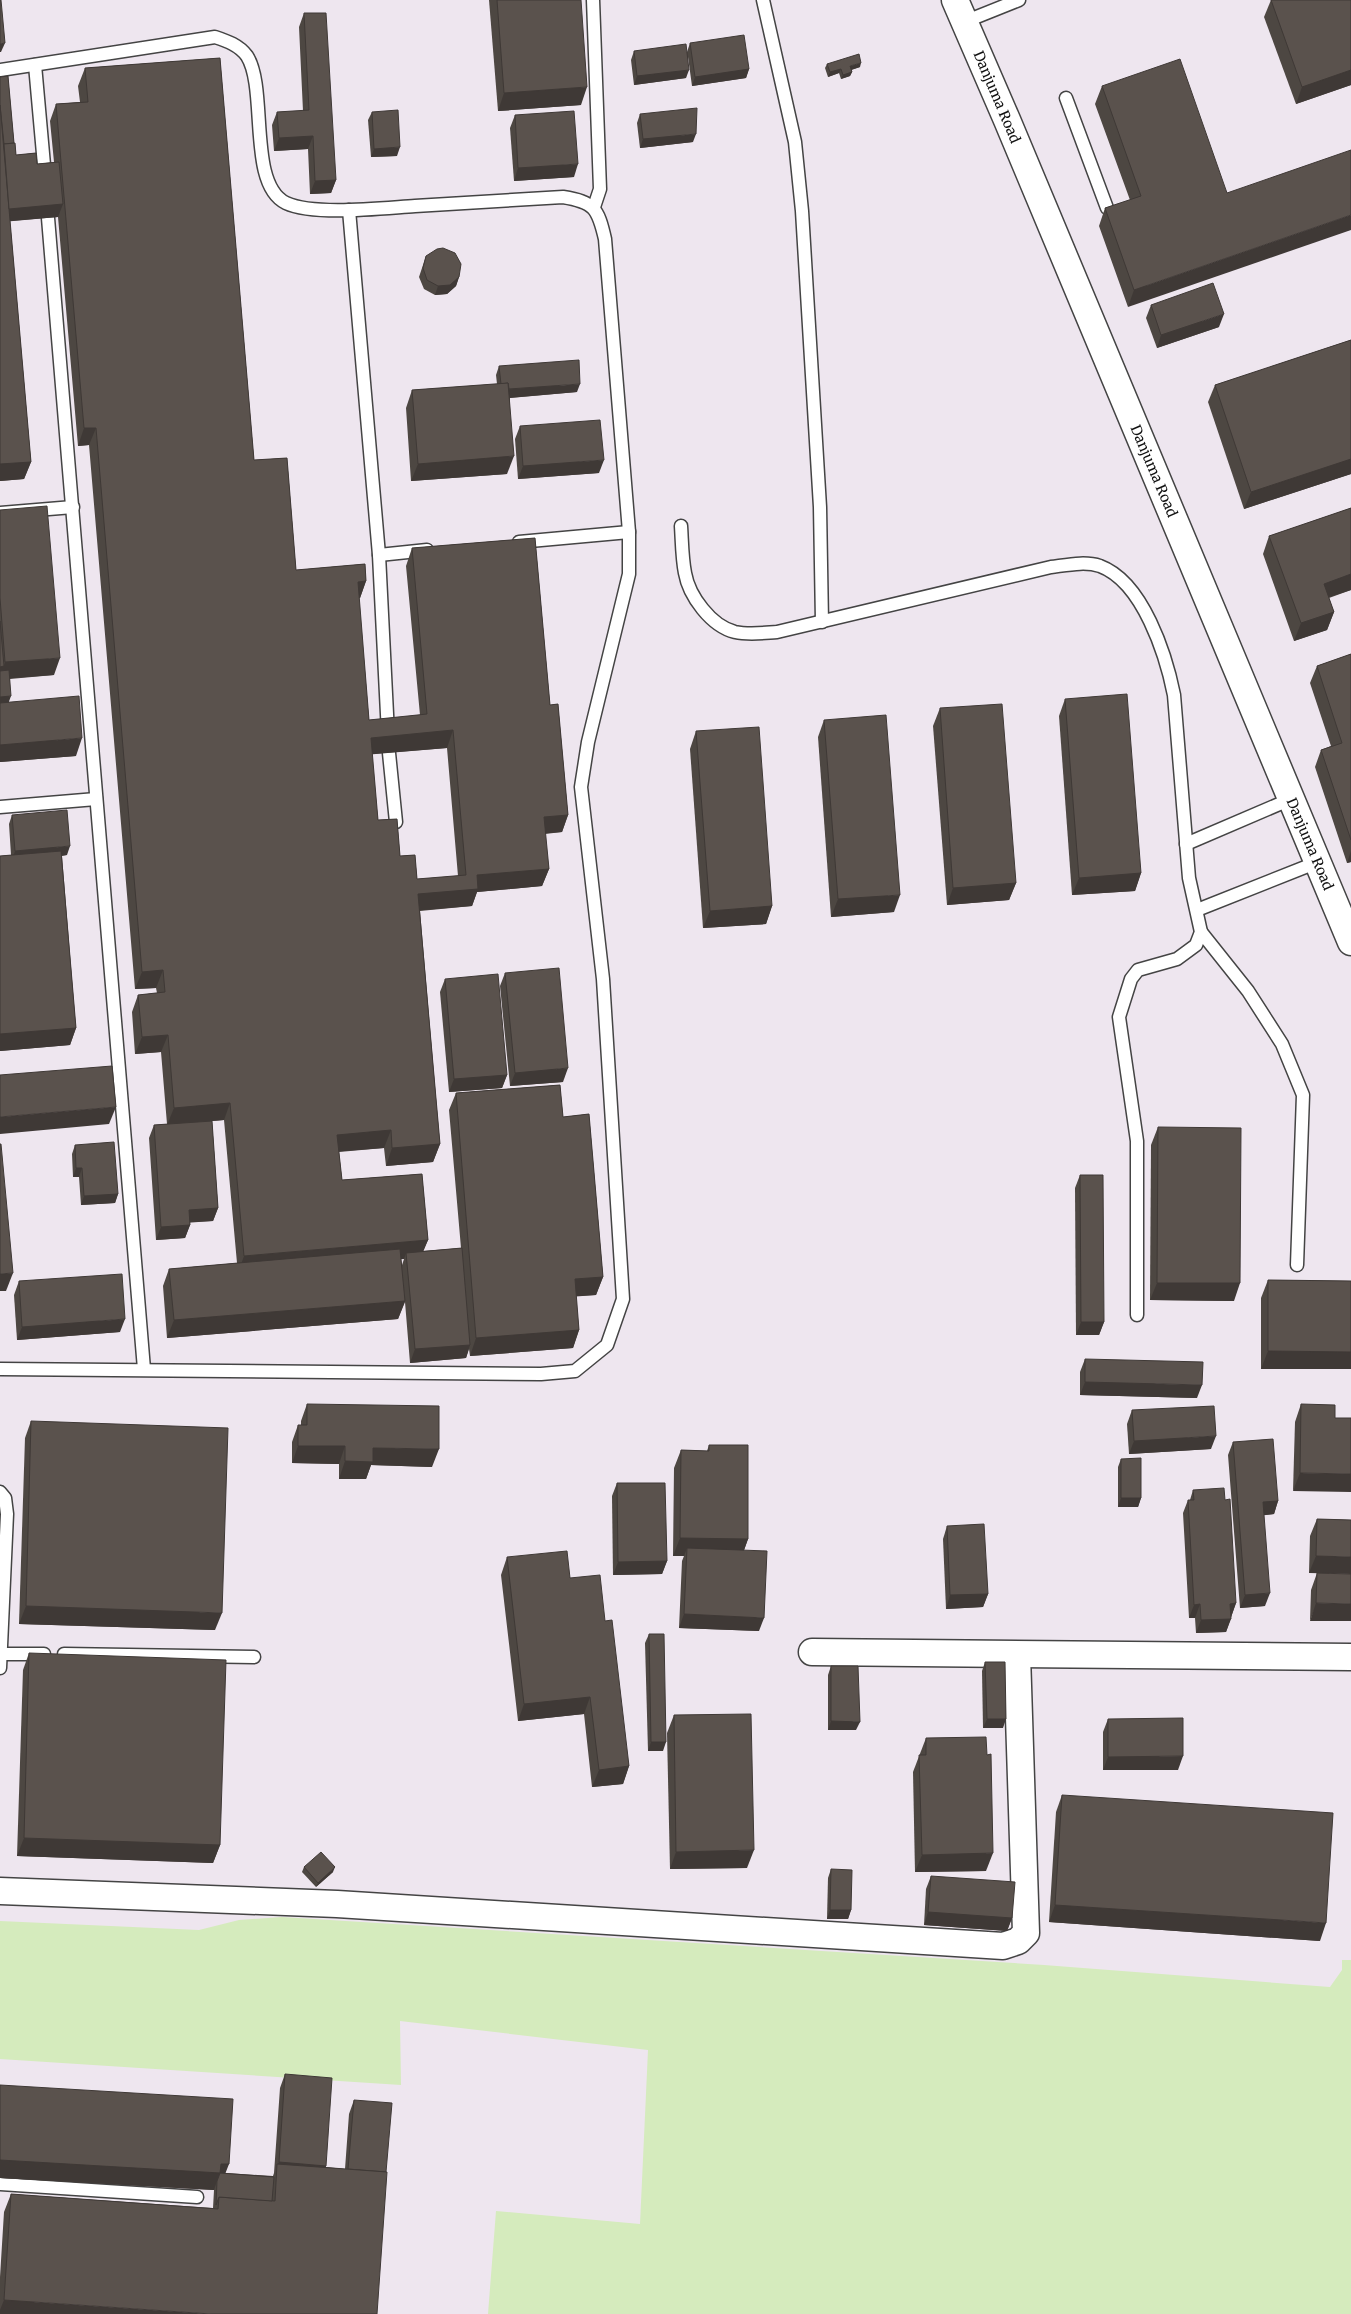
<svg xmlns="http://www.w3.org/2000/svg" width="1351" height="2314" viewBox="0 0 1351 2314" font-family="Merriweather,serif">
	<rect width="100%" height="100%" fill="#fffdf5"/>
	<rect fill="#eee6ef" x="0" y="0" width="1351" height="2314"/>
	<path fill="#d5ebbd" d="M282 1917 1044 1965 1330 1987 1342 1970V1960H1351V2314H488L496 2211 640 2224 648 2050 400 2021 401 2085 0 2059V1921L199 1930 239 1920Z"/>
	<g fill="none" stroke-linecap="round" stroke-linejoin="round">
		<defs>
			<g id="service">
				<path d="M593 0 600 189 594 207"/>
				<path d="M763 0 795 142 802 211 820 507 822 622"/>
				<path d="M964 22 1019 0"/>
				<path d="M35 65 45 176"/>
				<path d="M0 70 215 37C227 41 239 45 247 56 268 89 247 184 286 203 314 216 383 208 415 206 464 203 513 200 563 197 594 202 598 208 605 239L629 532V574L588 742 581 787 603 979 623 1299 607 1345 575 1371 541 1374 0 1369"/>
				<path d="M1066 98 1107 208"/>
				<path d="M349 210 379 555 388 734"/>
				<path d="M48 218 144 1369"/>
				<path d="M0 513 73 507"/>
				<path d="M681 526C682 541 682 558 685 573 689 596 711 626 735 632 749 635 763 633 777 632L1051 567C1067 565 1085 561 1100 566 1143 582 1166 655 1174 695L1189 878 1201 932 1196 945 1177 959 1138 970 1131 979 1119 1017 1137 1141V1315"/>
				<path d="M519 542 629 532"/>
				<path d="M379 555 427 550"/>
				<path d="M389 753 396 822"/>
				<path d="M0 807 96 799"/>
				<path d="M1186 844 1291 799"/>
				<path d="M1197 910 1318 862"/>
				<path d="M1201 932 1248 991 1282 1044 1303 1095 1297 1265"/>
				<path d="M0 1492 5 1498 7 1514 0 1668"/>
				<path d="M0 1654H44"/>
				<path d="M64 1654 254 1657"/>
				<path d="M0 2184 197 2197"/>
			</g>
			<g id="minor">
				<path d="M955 0 1007 120 1351 942"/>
				<path d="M812 1652 1351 1657"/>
				<path d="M0 1891 337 1904 1003 1946 1018 1941 1026 1933 1017 1655"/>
			</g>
		</defs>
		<use href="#service" stroke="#444" stroke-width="15"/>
		<use href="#minor" stroke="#444" stroke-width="29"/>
		<use href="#service" stroke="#fff" stroke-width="12"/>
		<use href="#minor" stroke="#fff" stroke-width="26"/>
	</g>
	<g fill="#4d4742" fill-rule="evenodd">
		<path d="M489 0H581V105L498 111Z"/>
		<path d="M1271 0H1351V85L1296 104 1264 17Z"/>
		<path d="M304 13 336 180 331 193 310 194 308 149 274 151 272 125 277 112 303 111 299 27Z"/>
		<path d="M690 43 749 69 746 78 692 86 688 57 686 78 634 85 631 60 634 51 687 52Z"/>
		<path d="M220 58 254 460 287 458 296 570 365 564 366 581 360 598H359L369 720 420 715 406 566 412 548 535 538 550 705 558 704 568 815 562 832 545 834 549 869 542 886 477 892 472 906 420 911 440 1144 433 1162 386 1166 384 1148 339 1152 342 1180 422 1174 428 1240 423 1251 461 1248 449 1110 456 1093 560 1085 563 1117 589 1114 603 1277 596 1295 576 1296 579 1330 573 1348 470 1356 469 1349 466 1358 410 1363 405 1302 398 1319 167 1338 163 1286 169 1269 237 1263 224 1120 212 1121 218 1208 213 1221 190 1222V1225L185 1238 156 1240 149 1138 154 1125 167 1124 161 1052 135 1054 132 1012 138 995 157 993 156 988 135 989 89 445 78 446 58 217 10 221 31 462 24 479 0 481V77L8 76 14 143H15L16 155 36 153 37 164 54 162 50 121 56 104 80 102 78 86 85 68ZM447 748 458 876 417 879 415 855 400 856 397 819 378 820 372 754ZM401 1259H404L402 1265Z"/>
		<path d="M827 64 860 67 851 70 852 72 850 76 841 79 839 73 828 77 825 68Z"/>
		<path d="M1102 86 1227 193 1128 307 1099 226 1105 208 1130 200 1095 104Z"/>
		<path d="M372 112 397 156 371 157 368 120Z"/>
		<path d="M640 114 693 142 640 148 637 123Z"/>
		<path d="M515 115 574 177 514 181 510 128Z"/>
		<path d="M426 256 459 277 456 286 447 294 435 295 424 289 419 277Z"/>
		<path d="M1151 305 1219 327 1157 348 1146 318Z"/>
		<path d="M1351 340V474L1244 509 1208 402 1215 385Z"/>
		<path d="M499 366 577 392 510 398 507 474 411 481 406 408 412 390 497 384 496 375Z"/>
		<path d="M520 426 599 473 518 479 515 439Z"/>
		<path d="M1351 508V590L1329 598 1334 612 1327 630 1294 641 1263 554 1269 536Z"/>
		<path d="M0 510 54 675 10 679 9 702 76 756 0 762Z"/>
		<path d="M1351 654V862L1347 863 1315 767 1321 750 1331 746 1310 683 1317 666Z"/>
		<path d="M1065 699 1141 873 1135 891 1072 895 1059 716Z"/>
		<path d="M940 708 1016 883 1009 900 947 905 933 726Z"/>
		<path d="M824 720 894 912 831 917 818 737Z"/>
		<path d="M696 731 772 906 766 924 703 928 690 749Z"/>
		<path d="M12 815 67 855 62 856 76 1028 70 1045 0 1051V856L11 855 9 824Z"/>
		<path d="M505 973 563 1082 510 1086 500 986Z"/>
		<path d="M445 979 507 1075 502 1088 449 1092 440 992Z"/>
		<path d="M1158 1127 1234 1301 1150 1300 1151 1145Z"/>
		<path d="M75 1145 118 1194 115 1203 81 1205 79 1177H73L72 1154Z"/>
		<path d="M1080 1175 1104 1322 1099 1335H1076L1075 1188Z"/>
		<path d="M1268 1280 1351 1281V1369H1261V1298Z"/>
		<path d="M19 1281 120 1332 17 1340 14 1295Z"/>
		<path d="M1085 1359 1197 1398 1080 1395V1372Z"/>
		<path d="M307 1404 432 1467 371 1465 366 1479H339V1464L292 1463V1442L298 1425H301V1421Z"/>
		<path d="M1301 1404 1335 1418 1293 1491 1295 1422Z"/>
		<path d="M1132 1410 1211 1449 1129 1454 1127 1424Z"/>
		<path d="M31 1421 215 1630 19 1624 25 1438Z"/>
		<path d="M1233 1442 1278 1501 1274 1514 1264 1515 1265 1606 1240 1608 1228 1455Z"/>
		<path d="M709 1445 748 1539 744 1550 759 1631 679 1628 682 1561 684 1556H673L674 1468 681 1450 707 1451Z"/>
		<path d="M1121 1459 1141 1498 1138 1507H1118V1467Z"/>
		<path d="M617 1483 667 1561 662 1574 613 1575 612 1496Z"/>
		<path d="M1193 1490 1236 1603 1226 1632 1196 1633 1195 1618H1189L1183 1513 1188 1500H1190Z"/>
		<path d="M1317 1519 1351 1520 1310 1621 1311 1590 1317 1573H1309L1310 1536Z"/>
		<path d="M947 1526 988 1594 983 1607 946 1609 943 1539Z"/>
		<path d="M507 1557 570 1578 605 1621 629 1766 623 1784 592 1787 584 1714 518 1721 501 1575Z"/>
		<path d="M649 1634 663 1751H648L645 1643Z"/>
		<path d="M29 1653 220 1845 213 1863 17 1856 23 1670Z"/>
		<path d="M985 1662 1003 1728H983L982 1671Z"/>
		<path d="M831 1666 856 1730H828V1675Z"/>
		<path d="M674 1715 747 1868 670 1869 667 1733Z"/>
		<path d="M1108 1719 1178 1770H1103V1732Z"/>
		<path d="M926 1738 987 1755 986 1871 915 1872 913 1772Z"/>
		<path d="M1062 1795 1320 1941 1049 1922 1056 1812Z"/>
		<path d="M304 1867 333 1872 316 1887 302 1872Z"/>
		<path d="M831 1869 851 1910 848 1919H827L828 1878Z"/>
		<path d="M931 1876 1012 1918 1007 1931 924 1925 926 1889Z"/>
		<path d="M285 2074 326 2167 345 2169 349 2114 354 2100 386 2172 0 2314V2277L4 2212 11 2194 213 2208 214 2190 0 2178V2085L226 2173 273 2176 274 2173 280 2088Z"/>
	</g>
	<g fill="#3f3936">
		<path d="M5 43 1 52H0V44Z"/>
		<path d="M861 63 860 67 848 71 850 66Z"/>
		<path d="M749 69 746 78 692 86 695 77Z"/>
		<path d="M841 69 839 73 828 77 830 72Z"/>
		<path d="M689 70 686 78 634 85 637 76Z"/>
		<path d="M1351 70V85L1296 104 1302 87Z"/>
		<path d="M852 72 850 76 841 79 843 75Z"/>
		<path d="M587 87 581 105 498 111 504 93Z"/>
		<path d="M696 134 693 142 640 148 643 139Z"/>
		<path d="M313 136 308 149 274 151 279 138Z"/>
		<path d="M400 147 397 156 371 157 374 149Z"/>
		<path d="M578 164 574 177 514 181 518 168Z"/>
		<path d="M336 180 331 193 310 194 315 181Z"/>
		<path d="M63 204 58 217 2 222 7 209Z"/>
		<path d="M1351 215V230L1128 307 1134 290Z"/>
		<path d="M459 277 456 286 447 294 435 295 438 286Z"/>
		<path d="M1224 314 1219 327 1157 348 1161 335Z"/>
		<path d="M580 384 577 392 498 399 501 390Z"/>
		<path d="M84 428H96L89 445 78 446Z"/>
		<path d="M514 456 507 474 411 481 418 464Z"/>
		<path d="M1351 459V474L1244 509 1251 492Z"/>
		<path d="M604 460 599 473 518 479 523 466Z"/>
		<path d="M31 462 24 479 0 481V464Z"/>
		<path d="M1351 574V590L1317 601 1324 584Z"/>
		<path d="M366 581 360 598 351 599 358 582Z"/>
		<path d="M1334 612 1327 630 1294 641 1301 623Z"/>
		<path d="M60 658 54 675 0 679V667L4 666 5 662Z"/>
		<path d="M11 696 8 704 0 705V697Z"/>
		<path d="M453 730 447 748 364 755 371 738Z"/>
		<path d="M82 738 76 756 0 762V745Z"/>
		<path d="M568 815 562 832 537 834 544 817Z"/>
		<path d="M70 846 67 855 12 860 15 851Z"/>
		<path d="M1351 851V862L1347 863Z"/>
		<path d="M549 869 542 886 477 892 472 906 412 911 418 894 477 875Z"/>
		<path d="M1141 873 1135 891 1072 895 1079 878Z"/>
		<path d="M1016 883 1009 900 947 905 953 888Z"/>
		<path d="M900 895 894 912 831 917 838 899Z"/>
		<path d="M772 906 766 924 703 928 710 911Z"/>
		<path d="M163 970 156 988 135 989 142 972Z"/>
		<path d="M76 1028 70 1045 0 1051V1034Z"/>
		<path d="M168 1035 161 1052 135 1054 142 1037Z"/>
		<path d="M568 1068 563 1082 510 1086 515 1073Z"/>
		<path d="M507 1075 502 1088 449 1092 454 1079Z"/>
		<path d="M230 1103 224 1120 167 1125 174 1108Z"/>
		<path d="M116 1107 109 1124 0 1134V1117Z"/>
		<path d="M391 1130 384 1148 331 1152 337 1135Z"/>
		<path d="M440 1144 433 1162 386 1166 392 1148Z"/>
		<path d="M76 1168H82L79 1177H73Z"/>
		<path d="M118 1194 115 1203 81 1205 84 1196Z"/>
		<path d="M218 1208 213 1221 184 1223 189 1210Z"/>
		<path d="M190 1225 185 1238 156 1240 161 1227Z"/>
		<path d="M428 1240 421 1257 406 1253 404 1259 238 1273 244 1256Z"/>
		<path d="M13 1273 6 1291H0V1274Z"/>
		<path d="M603 1277 596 1295 569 1297 575 1279Z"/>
		<path d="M1157 1283H1240L1234 1301 1150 1300Z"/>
		<path d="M405 1301 398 1319 167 1338 174 1320Z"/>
		<path d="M125 1319 120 1332 17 1340 22 1327Z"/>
		<path d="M1081 1322H1104L1099 1335H1076Z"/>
		<path d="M579 1330 573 1348 470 1356 476 1338Z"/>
		<path d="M470 1345 466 1358 410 1363 415 1349Z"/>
		<path d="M1268 1351 1351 1352V1369H1261Z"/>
		<path d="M1085 1382 1202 1385 1197 1398 1080 1395Z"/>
		<path d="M1216 1436 1211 1449 1129 1454 1134 1441Z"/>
		<path d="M298 1446H345L339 1464 292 1463Z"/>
		<path d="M373 1448 439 1449 432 1467 371 1465 366 1479H339L345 1461Z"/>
		<path d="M1300 1473 1351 1474V1492L1293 1491Z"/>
		<path d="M1121 1498H1141L1138 1507H1118Z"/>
		<path d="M1278 1501 1274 1514 1258 1516 1263 1502Z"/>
		<path d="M680 1538 748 1539 742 1556 687 1548 684 1556H673Z"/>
		<path d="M1316 1556 1351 1557V1574L1309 1573Z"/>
		<path d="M667 1561 662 1574 613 1575 618 1562Z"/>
		<path d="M1270 1593 1265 1606 1240 1608 1245 1595Z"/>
		<path d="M988 1594 983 1607 946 1609 950 1595Z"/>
		<path d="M1236 1603 1231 1617H1225L1230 1604Z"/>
		<path d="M1316 1603 1351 1604V1621H1310Z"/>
		<path d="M1200 1604 1195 1618H1189L1194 1605Z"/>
		<path d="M26 1606 222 1613 215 1630 19 1624Z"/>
		<path d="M684 1614 764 1618 759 1631 679 1628Z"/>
		<path d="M1231 1619 1226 1632 1196 1633 1201 1620Z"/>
		<path d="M590 1697 584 1714 518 1721 524 1704Z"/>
		<path d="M987 1719H1006L1003 1728H983Z"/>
		<path d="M831 1721 860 1722 856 1730H828Z"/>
		<path d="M651 1742H666L663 1751H648Z"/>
		<path d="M1183 1756 1178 1770H1103L1108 1757Z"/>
		<path d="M629 1766 623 1784 592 1787 599 1770Z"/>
		<path d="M24 1838 220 1845 213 1863 17 1856Z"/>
		<path d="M754 1850 747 1868 670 1869 676 1852Z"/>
		<path d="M993 1853 986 1871 915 1872 922 1855Z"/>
		<path d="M335 1867 333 1872 316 1887 318 1883Z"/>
		<path d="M1055 1905 1326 1923 1320 1941 1049 1922Z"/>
		<path d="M830 1910H851L848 1919H827Z"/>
		<path d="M928 1912 1012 1918 1007 1931 924 1925Z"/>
		<path d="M0 2160 221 2164H229L222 2182 217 2181 214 2190 0 2178Z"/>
		<path d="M279 2162 326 2166 322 2179 277 2166Z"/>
		<path d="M4 2300 211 2314H0V2310Z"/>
	</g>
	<g fill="#5a524d" stroke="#3f3936" fill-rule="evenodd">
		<path d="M0 0H1L5 43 0 44Z"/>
		<path d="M497 0H581L587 87 504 93Z"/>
		<path d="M1271 0H1351V70L1302 87Z"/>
		<path d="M304 13H326L336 180 315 181 313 136 279 138 277 112 309 110Z"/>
		<path d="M744 35 749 69 695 77 690 43Z"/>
		<path d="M686 44 689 70 637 76 634 51Z"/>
		<path d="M859 54 861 63 850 66 852 72 843 75 841 69 830 72 827 64Z"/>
		<path d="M220 58 254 460 287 458 296 570 365 564 366 581 358 582 369 720 427 714 412 548 535 538 550 705 558 704 568 815 544 817 549 869 477 875 478 889 418 894 440 1144 392 1148 391 1130 337 1135 342 1180 422 1174 428 1240 244 1256 230 1103 174 1108 168 1035 142 1037 138 995 165 992 163 970 142 972 96 428H84L56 104 88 102 85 68ZM453 730 466 875 417 879 415 855 400 856 397 819 378 820 371 738Z"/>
		<path d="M1180 59 1227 193 1351 150V215L1134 290 1105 208 1141 196 1102 86Z"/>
		<path d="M8 76 14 143 4 144 0 105V77Z"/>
		<path d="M0 105 31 462 0 464Z"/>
		<path d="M697 108 696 134 643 139 640 114Z"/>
		<path d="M398 110 400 147 374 149 372 112Z"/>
		<path d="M574 111 578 164 518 168 515 115Z"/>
		<path d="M15 143 16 155 36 153 37 164 59 162 63 204 9 209 4 144Z"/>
		<path d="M443 248 455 253 461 264 459 277 450 285 438 286 427 280 423 268 426 256 437 249Z"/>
		<path d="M1213 283 1224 314 1161 335 1151 305Z"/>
		<path d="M1351 340V459L1251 492 1215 385Z"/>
		<path d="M579 360 580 384 509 389 508 383 501 384 499 366Z"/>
		<path d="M508 383 514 456 418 464 412 390Z"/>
		<path d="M600 420 604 460 523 466 520 426Z"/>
		<path d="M47 506 60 658 5 662 0 598V510Z"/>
		<path d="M1351 508V574L1324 584 1334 612 1301 623 1269 536Z"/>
		<path d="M0 621 4 666 0 667Z"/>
		<path d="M1351 654V840L1321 750 1342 743 1317 666Z"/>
		<path d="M9 670 11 696 0 697V671Z"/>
		<path d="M1127 694 1141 873 1079 878 1065 699Z"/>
		<path d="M79 696 82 738 0 745V703Z"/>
		<path d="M1002 704 1016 883 953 888 940 708Z"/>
		<path d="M886 715 900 895 838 899 824 720Z"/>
		<path d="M759 727 772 906 710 911 696 731Z"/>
		<path d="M67 810 70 846 15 851 12 815Z"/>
		<path d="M61 851 76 1028 0 1034V856Z"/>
		<path d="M559 968 568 1068 515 1073 505 973Z"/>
		<path d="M498 974 507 1075 454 1079 445 979Z"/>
		<path d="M112 1066 116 1107 0 1117V1075Z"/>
		<path d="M560 1085 563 1117 589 1114 603 1277 575 1279 579 1330 476 1338 456 1093Z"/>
		<path d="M212 1121 218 1208 189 1210 190 1225 161 1227 154 1125Z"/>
		<path d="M1158 1127 1241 1128 1240 1283H1157Z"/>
		<path d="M114 1142 118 1194 84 1196 82 1168H76L75 1145Z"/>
		<path d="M0 1144H1L13 1273 0 1274Z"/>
		<path d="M1080 1175H1103L1104 1322H1081Z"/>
		<path d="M462 1248 470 1345 415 1349 406 1253Z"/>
		<path d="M400 1249 405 1301 174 1320 169 1269Z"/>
		<path d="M122 1274 125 1319 22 1327 19 1281Z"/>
		<path d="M1268 1280 1351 1281V1352L1268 1351Z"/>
		<path d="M1085 1359 1203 1362 1202 1385 1085 1382Z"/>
		<path d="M307 1404 439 1406V1449L373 1448V1462L345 1461V1446H298V1425H307Z"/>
		<path d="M1301 1404 1335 1405V1418H1351V1474L1300 1473Z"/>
		<path d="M1214 1406 1216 1436 1134 1441 1132 1410Z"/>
		<path d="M31 1421 228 1428 222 1613 26 1606Z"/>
		<path d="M1273 1439 1278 1501 1263 1502 1270 1593 1245 1595 1233 1442Z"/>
		<path d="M709 1445H748V1539L680 1538 681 1450 709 1451Z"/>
		<path d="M1141 1458V1498H1121V1459Z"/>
		<path d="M617 1483H665L667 1561 618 1562Z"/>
		<path d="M1224 1488 1225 1500 1230 1499 1236 1603 1230 1604 1231 1619 1201 1620 1200 1604 1194 1605 1188 1500H1194L1193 1490Z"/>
		<path d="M1317 1519 1351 1520V1557L1316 1556Z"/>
		<path d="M984 1524 988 1594 950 1595 947 1526Z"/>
		<path d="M687 1548 767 1551 764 1618 684 1614Z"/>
		<path d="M567 1551 570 1578 600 1575 605 1621 612 1620 629 1766 599 1770 590 1697 524 1704 507 1557Z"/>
		<path d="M1317 1573 1351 1574V1604L1316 1603Z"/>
		<path d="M649 1634H664L666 1742H651Z"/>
		<path d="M29 1653 226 1660 220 1845 24 1838Z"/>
		<path d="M985 1662H1005L1006 1719H987Z"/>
		<path d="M831 1666H858L860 1722 831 1721Z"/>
		<path d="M751 1714 754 1850 676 1852 674 1715Z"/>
		<path d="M1183 1718V1756L1108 1757V1719Z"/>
		<path d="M986 1737 987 1755 991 1754 993 1853 922 1855 919 1755H926V1738Z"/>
		<path d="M1062 1795 1333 1813 1326 1923 1055 1905Z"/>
		<path d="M321 1852 335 1867 318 1883 304 1867Z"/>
		<path d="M831 1869 852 1870 851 1910H830Z"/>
		<path d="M931 1876 1015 1882 1012 1918 928 1912Z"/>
		<path d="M285 2074 332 2078 326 2166 279 2162Z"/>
		<path d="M0 2085 233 2099 229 2164H221L220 2173 0 2160Z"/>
		<path d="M354 2100 392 2103 386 2172 348 2169Z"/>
		<path d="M277 2164 387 2172 377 2314H211L4 2300 11 2194 218 2209 219 2197 275 2201Z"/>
		<path d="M220 2173 274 2177 272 2201 219 2197 216 2205 217 2181Z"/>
	</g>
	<g text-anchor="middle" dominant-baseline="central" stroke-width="5" stroke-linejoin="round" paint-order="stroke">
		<g font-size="14" fill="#111" stroke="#fff">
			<text transform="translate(997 97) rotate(67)">Danjuma Road</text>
			<text transform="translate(1154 471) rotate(67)">Danjuma Road</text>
			<text transform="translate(1310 844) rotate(67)">Danjuma Road</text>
		</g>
	</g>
</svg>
